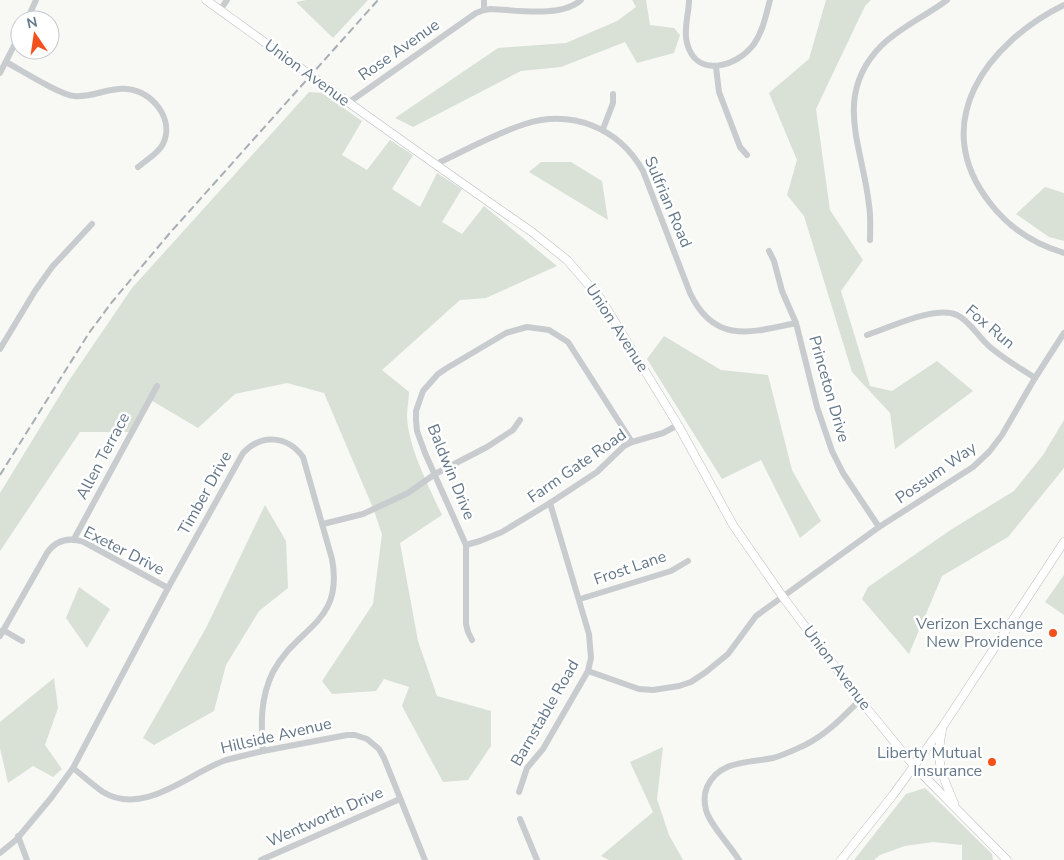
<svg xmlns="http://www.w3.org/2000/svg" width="1064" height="860" viewBox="0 0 1064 860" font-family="'Nunito Sans',sans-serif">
	<rect width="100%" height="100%" fill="#f8f8f5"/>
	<g fill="#d9e1d6">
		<path d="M306 0H368L333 38 296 2Z"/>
		<path d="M632 0H646L650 25 674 28 680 35 674 53 637 63 625 42 561 67 521 71 413 127 395 118 498 48 566 43 617 21 636 7Z"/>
		<path d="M826 0H871L865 6 816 109 830 210 863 260 841 291 870 386 892 391 937 361 973 391 895 449 890 413 852 372 804 216 787 195 797 160 769 93 809 59Z"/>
		<path d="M309 92 322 93 362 121 342 155 367 170 390 140 413 155 392 189 420 207 437 173 462 189 442 222 462 234 484 206 557 266 486 298 460 300 382 370 409 392C409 400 407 408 407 416 408 447 429 487 442 515L400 543 418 641 437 696 491 711V746L468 780 443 782 402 706 409 687 384 679 376 691 332 694 322 681 373 604 382 534 373 508 324 393 287 383 235 394 198 428 149 399 131 432H80L0 551V493L68 382 132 288Z"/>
		<path d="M541 162H571L602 181 608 220 529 172Z"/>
		<path d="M1045 187 1064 193V241L1049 237 1016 214Z"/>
		<path d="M664 336 721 370 768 375 792 470 821 521 800 538 761 460 722 479 647 359Z"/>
		<path d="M1064 420V468L1008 537 942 576 909 654 862 599 868 587 952 529 1014 491 1043 455Z"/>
		<path d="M265 505 286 541 288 588 259 611 226 665 214 711 154 745 143 738 206 628Z"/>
		<path d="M1064 575V615L1045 602Z"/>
		<path d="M79 587 110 609 87 648 66 618Z"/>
		<path d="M54 678 58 708 45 745 62 769 53 777 33 766 8 783 0 748V722Z"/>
		<path d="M663 747 657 799 669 835 683 860H609L601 856 653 812 630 762Z"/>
		<path d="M925 788 992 854 993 860H962V845L933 842 905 846 880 855 874 860H854L906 794Z"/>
	</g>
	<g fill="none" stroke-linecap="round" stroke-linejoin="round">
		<defs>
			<g id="major">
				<path d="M206 0C314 78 422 156 532 232L567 260 601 299 678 425 733 525 783 597 860 700 914 766 1007 860"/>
				<path d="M942 730C935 762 942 775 954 803"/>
				<path d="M841 860 893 795 943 726 1064 542"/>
			</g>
		</defs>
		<use href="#major" stroke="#bbbfc3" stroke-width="9"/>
		<g stroke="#c8cccf" stroke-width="6">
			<path d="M689 0C689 14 683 29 687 43 696 79 737 67 754 44 763 31 766 15 770 0"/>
			<path d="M1064 5C987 43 927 123 990 203 1009 228 1034 244 1064 253"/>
			<path d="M220 10 227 0"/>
			<path d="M484 10V0"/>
			<path d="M27 20 36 0"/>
			<path d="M6 62C21 70 60 95 74 96 92 98 109 87 127 89 152 91 175 119 163 144 158 154 146 160 138 167"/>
			<path d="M716 67 719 92 740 147 747 155"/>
			<path d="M0 73 20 34"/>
			<path d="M348 103 476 13 484 10 491 9C517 10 561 18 581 0"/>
			<path d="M603 129 613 103V94"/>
			<path d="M434 165C464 151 494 134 525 124 572 109 619 128 643 171L690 293C714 344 750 333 796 323"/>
			<path d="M870 240C870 228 871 216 869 205 863 147 832 96 881 46 900 27 926 16 947 0"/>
			<path d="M769 251 774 261 782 291 796 323 817 407 832 451 843 473 879 527"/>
			<path d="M867 335C889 328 935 305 957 315 970 321 979 338 990 347 1004 359 1020 368 1035 378"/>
			<path d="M0 349 35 291 52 267 92 224"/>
			<path d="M323 524 363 514 408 493 435 474 487 447 513 430 520 420"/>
			<path d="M74 539 157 386"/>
			<path d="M466 545 480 541 502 532 550 503 597 472 624 446 632 442 663 433 678 425"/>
			<path d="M580 599 671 571 688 561"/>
			<path d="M3 630 22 641"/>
			<path d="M0 636 47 553C56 540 69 537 84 542L168 588"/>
			<path d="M472 640 468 632 466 624V545L425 453 417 431 416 420V411L423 391 438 374 447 368 506 333 527 327 549 330 568 342 632 442"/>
			<path d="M588 671 639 689 653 690 679 686 691 682 706 672 728 654 756 616 879 527 973 467 989 452 1002 435 1035 378 1064 333"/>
			<path d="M73 768C83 776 93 785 103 792 144 817 189 773 226 760L263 751 347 735H355L367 739 379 749 384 758 425 860"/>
			<path d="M519 792 527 768 543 749 588 671 591 658 589 634 550 503"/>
			<path d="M520 819 537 860"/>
			<path d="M18 836 27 860"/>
			<path d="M0 853 16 840 51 798 73 768 168 588 243 453C261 434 287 435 303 457L332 559C344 624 297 626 273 672 260 698 261 724 263 751"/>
			<path d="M261 860 400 799"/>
			<path d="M739 860C730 845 710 825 706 810 704 802 704 794 707 787 719 760 748 763 773 758 784 755 794 750 805 745 827 734 843 717 860 700"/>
		</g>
		<use href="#major" stroke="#fff" stroke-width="8"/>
		<path stroke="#a7aeb4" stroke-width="2" stroke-dasharray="8 4" stroke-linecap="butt" d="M0 475 89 333 112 302 169 234 378 0"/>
	</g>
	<g fill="#f3501b" stroke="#fff" stroke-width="2">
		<circle cx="1053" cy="633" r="5"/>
		<circle cx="992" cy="762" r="5"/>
	</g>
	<g text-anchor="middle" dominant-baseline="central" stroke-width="5" stroke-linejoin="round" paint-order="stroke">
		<g font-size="16" fill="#647889" stroke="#fff">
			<text transform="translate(399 50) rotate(-35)">Rose Avenue</text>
			<text transform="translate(307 73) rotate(36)">Union Avenue</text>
			<text transform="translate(668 202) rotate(67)">Sulfrian Road</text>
			<text transform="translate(990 327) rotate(40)">Fox Run</text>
			<text transform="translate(617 328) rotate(57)">Union Avenue</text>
			<text transform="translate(829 389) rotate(74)">Princeton Drive</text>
			<text transform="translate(103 456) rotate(-62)">Allen Terrace</text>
			<text transform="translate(577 466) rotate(-35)">Farm Gate Road</text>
			<text transform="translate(451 472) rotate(68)">Baldwin Drive</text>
			<text transform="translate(936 473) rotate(-35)">Possum Way</text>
			<text transform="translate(205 493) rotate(-61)">Timber Drive</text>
			<text transform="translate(124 551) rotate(27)">Exeter Drive</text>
			<text transform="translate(630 568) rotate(-19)">Frost Lane</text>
			<text transform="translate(837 668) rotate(53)">Union Avenue</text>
			<text transform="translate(545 713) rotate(-60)">Barnstable Road</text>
			<text transform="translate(276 736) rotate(-13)">Hillside Avenue</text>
			<text transform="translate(325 817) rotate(-24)">Wentworth Drive</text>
		</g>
		<g font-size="16" fill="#647889" stroke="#fff" text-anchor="end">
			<text x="1043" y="624">Verizon Exchange<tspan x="1043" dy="18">New Providence</tspan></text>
			<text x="982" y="753">Liberty Mutual<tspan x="982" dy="18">Insurance</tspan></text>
		</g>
	</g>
	<g transform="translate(35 35) rotate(347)"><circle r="24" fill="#ffffff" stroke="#c1c9d0"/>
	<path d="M0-4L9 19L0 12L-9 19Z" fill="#f3501b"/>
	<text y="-8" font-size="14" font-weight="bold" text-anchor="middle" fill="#647889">N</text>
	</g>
</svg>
